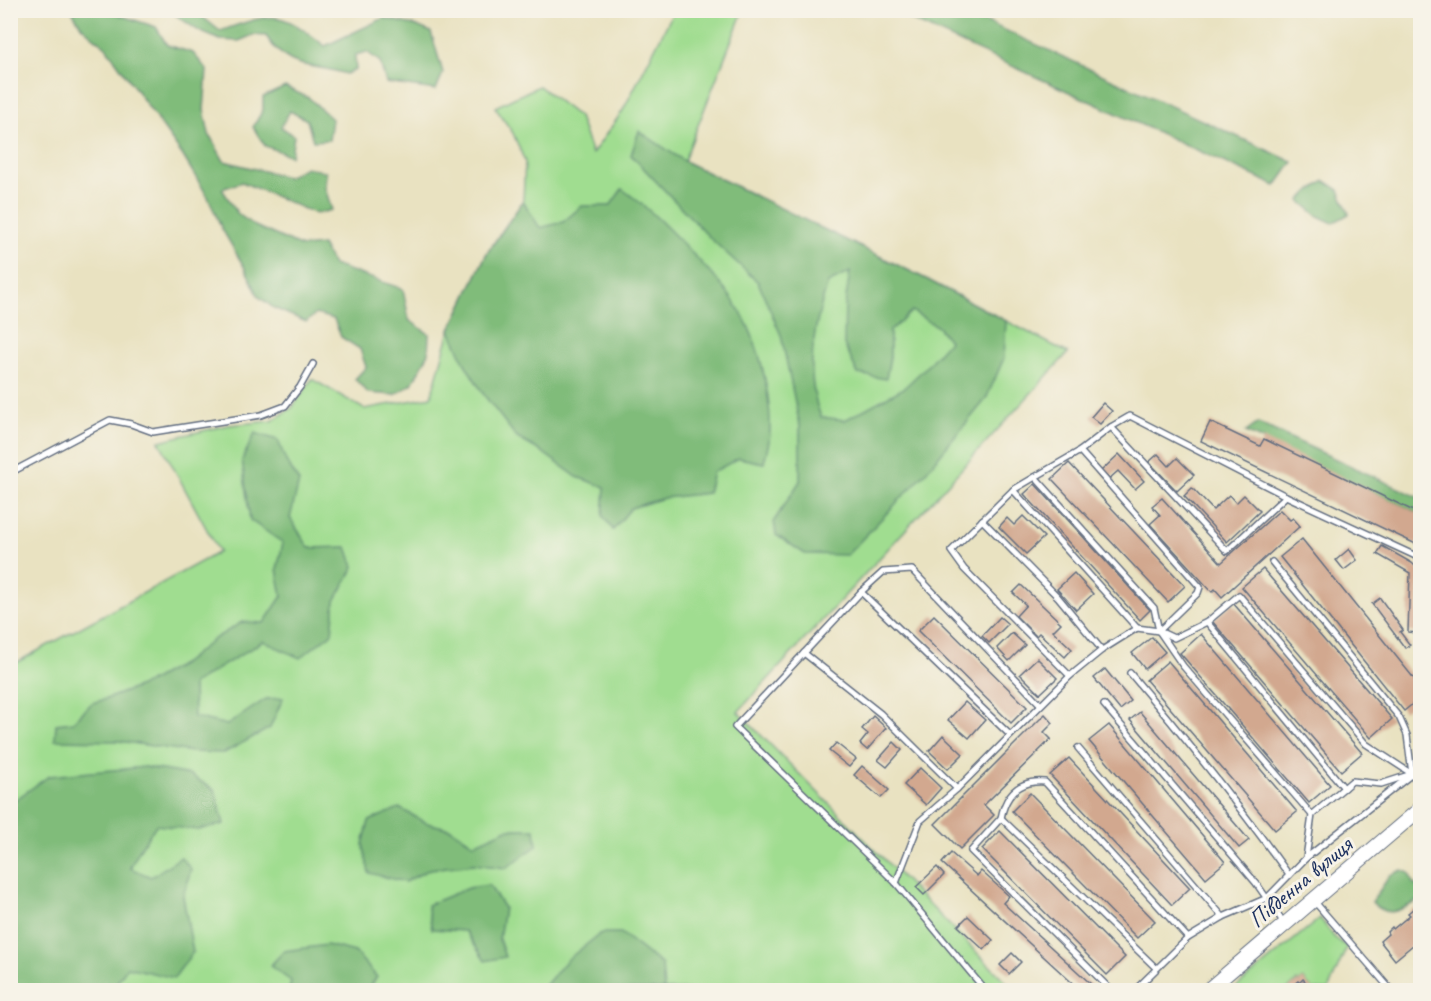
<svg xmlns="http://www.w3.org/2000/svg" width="1431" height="1001" viewBox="0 0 1431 1001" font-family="Caveat,sans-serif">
	<rect width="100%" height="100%" fill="#f7f3e8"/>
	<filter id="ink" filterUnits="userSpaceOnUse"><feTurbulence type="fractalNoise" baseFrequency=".0167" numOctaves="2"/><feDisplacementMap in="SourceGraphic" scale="12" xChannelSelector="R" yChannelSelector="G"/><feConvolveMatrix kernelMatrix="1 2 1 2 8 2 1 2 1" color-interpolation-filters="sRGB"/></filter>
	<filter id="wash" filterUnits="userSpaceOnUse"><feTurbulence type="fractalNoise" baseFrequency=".008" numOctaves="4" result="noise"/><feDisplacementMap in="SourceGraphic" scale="24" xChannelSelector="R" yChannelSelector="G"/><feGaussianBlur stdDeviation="1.35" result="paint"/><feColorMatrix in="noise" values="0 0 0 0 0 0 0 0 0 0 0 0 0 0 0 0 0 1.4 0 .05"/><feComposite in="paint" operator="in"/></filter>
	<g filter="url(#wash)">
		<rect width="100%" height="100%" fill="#e9e2c1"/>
		<g fill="#a0dd90" stroke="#5e8677" stroke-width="1.5">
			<path d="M674 11H743L684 161 926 279 1068 353 738 712 1014 990H11L10 666 219 552 159 441 228 425 272 421 292 408 312 379 364 409 431 397 450 330 487 253 523 201 525 162 513 133 495 107 539 86 579 117 592 154 622 112Z"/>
			<path d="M1320 918 1334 937 1347 947 1328 990H1313L1303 979 1299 983 1297 981 1288 989 1289 990H1233Z"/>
		</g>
		<g fill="#80bc7a" stroke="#4e766c" stroke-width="1.5" fill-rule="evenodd">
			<path d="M72 11H107L156 27 167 45 193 53 207 70 204 110 209 134 224 161 287 177 306 167 326 172 325 188 332 210 316 214 242 182 222 189 238 214 255 226 302 247 322 245 333 265 403 289 409 320 429 334 428 355 412 384 395 395 368 393 355 379 366 367 360 349 341 337 334 319 316 314 306 322 274 308 259 297 246 270 222 229 208 197 183 156 106 47 82 27Z"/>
			<path d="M170 11H195L220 31C275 12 279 9 325 46L384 18 417 26 431 32 443 73 436 90 386 83 380 62 367 52 355 55 356 70 346 74C310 62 290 73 266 36L253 35 239 41 220 40 199 31Z"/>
			<path d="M891 11H963L1293 162 1276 186Z"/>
			<path d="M285 87 309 98 332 119 329 140 313 141 307 120 290 111 281 127 294 136 291 156 265 146 253 127 263 110V97Z"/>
			<path d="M639 131 684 161 926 279 1006 321 1004 358 986 399 925 473 847 555 805 554 776 535 774 521 800 481V426L781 335 758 282 711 239 631 155ZM850 272 845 305 844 344 858 374 886 379 890 357V331L912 311 938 327 949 341 925 368 904 388 845 420 821 417C804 376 814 324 828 283Z"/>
			<path d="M1325 181 1339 190 1349 214 1333 223 1318 216 1300 201 1306 194Z"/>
			<path d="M622 189C648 207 669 229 690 251 707 269 725 287 738 308 759 340 771 393 770 431 770 442 766 453 764 463L739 458 713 472 708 493 664 498 631 508 613 530 603 516 605 487 577 477 542 452 517 438 484 395 465 364 450 330 487 253 523 201 540 228 563 222 582 206H610Z"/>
			<path d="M1258 423 1420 498V514L1246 432Z"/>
			<path d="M255 433 278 440 286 461 299 482 290 518 309 548 347 547 354 567 335 601 332 633 300 658 263 641 193 684 194 717 227 725 266 699 283 698 270 728 224 753 192 752 119 741 55 740 56 724 73 722 92 703 106 699 146 684 184 663 214 639 242 622 264 623 282 596 277 569 283 543 250 520 242 460Z"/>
			<path d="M145 767 190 775 215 790 224 824 198 830 156 825 140 849 130 868 151 877 181 857 191 869 183 896 193 952 174 978 127 967 112 990H11V803L49 776Z"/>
			<path d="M399 808 427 823 451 829 474 844 507 829H535L537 846 506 868 474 864 430 869 405 882 369 873 363 844 369 821Z"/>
			<path d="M1402 870 1409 873 1413 883 1420 888V900C1402 908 1388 921 1372 902L1390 875Z"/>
			<path d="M489 885 504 908 499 939 505 957 485 961 465 931 432 929 427 905 468 888Z"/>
			<path d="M601 933H621L662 965 664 990H512L543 988 567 960Z"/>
			<path d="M327 945 355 952 377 977 368 990H289L291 981 270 966 284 951Z"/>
		</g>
		<g id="blocks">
			<g fill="#d2a88f">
				<path d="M1103 403 1112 411 1100 424 1091 417Z"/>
				<path d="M1210 422 1260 446 1264 439 1420 514V546L1201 441Z"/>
				<path d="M1119 454 1144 481 1135 489 1118 471 1109 479 1101 471Z"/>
				<path d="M1158 454 1169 466 1177 458 1194 475 1177 491 1149 462Z"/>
				<path d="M1069 463 1185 586 1168 602 1052 479Z"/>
				<path d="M1035 484 1150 610 1140 620 1024 494Z"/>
				<path d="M1192 488 1213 510 1229 495 1236 503 1244 495 1260 511 1227 542 1184 496Z"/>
				<path d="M1162 498 1221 563 1280 510 1290 520 1293 518 1300 526 1222 597 1215 589 1212 592 1150 524 1160 515 1152 506Z"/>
				<path d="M1023 516 1044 537 1026 554 999 527 1007 518 1014 525Z"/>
				<path d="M1302 539 1420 686V698L1404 711 1280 557Z"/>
				<path d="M1382 546 1412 563 1420 571 1417 633 1408 632 1410 573 1377 554Z"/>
				<path d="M1349 549 1357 560 1344 570 1336 560Z"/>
				<path d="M1263 569 1392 719 1371 738 1242 587Z"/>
				<path d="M1074 573 1093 594 1076 610 1057 589Z"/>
				<path d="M1021 585 1061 623 1053 631 1072 649 1065 657 1039 633 1036 636 1016 616 1026 605 1013 593Z"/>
				<path d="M1380 598 1403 630 1400 632 1410 645 1405 648 1372 604Z"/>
				<path d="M1233 603 1362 753 1341 771 1212 621Z"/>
				<path d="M934 615 1027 707 1011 723 918 631Z"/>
				<path d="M1000 617 1008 624 989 643 982 636Z"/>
				<path d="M1012 633 1025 645 1009 661 997 648Z"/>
				<path d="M1201 634 1330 785 1309 803 1180 653Z"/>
				<path d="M1152 637 1165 652 1145 669 1132 653Z"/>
				<path d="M1037 658 1057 678 1040 694 1020 674Z"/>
				<path d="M1168 661 1297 812 1275 830 1146 680Z"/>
				<path d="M1105 669 1131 701 1120 710 1094 678Z"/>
				<path d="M965 702 985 720 969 738 948 720Z"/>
				<path d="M1140 712 1249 840 1239 848 1130 720Z"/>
				<path d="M1045 714 1053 723 1044 732 1051 739 984 805 994 815 960 849 935 824Z"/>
				<path d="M873 716 886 728 867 750 860 744 868 734 862 729Z"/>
				<path d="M1109 725 1225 862 1206 878 1089 741Z"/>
				<path d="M943 735 963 754 948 769 929 751Z"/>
				<path d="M894 742 902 750 887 767 878 760Z"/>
				<path d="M836 743 856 759 849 767 829 751Z"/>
				<path d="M1069 758 1190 888 1172 905 1050 775Z"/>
				<path d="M862 766 889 790 881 798 854 775Z"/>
				<path d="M920 768 941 788 926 805 904 785Z"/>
				<path d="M1030 793 1155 921 1137 938 1012 811Z"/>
				<path d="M1000 831 1125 957 1107 975 982 849Z"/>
				<path d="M951 853 977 876 981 871 1009 896 1003 903 1092 985 1087 990H1080L942 863Z"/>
				<path d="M937 867 944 875 924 895 916 887Z"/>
				<path d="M1420 907V939L1395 960 1380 941 1388 934 1387 932 1392 927 1393 929 1410 915 1408 913 1414 908 1416 911Z"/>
				<path d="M968 916 993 940 984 950 958 926Z"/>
				<path d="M1012 953 1021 962 1009 974 1000 965Z"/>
				<path d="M1303 979 1313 990 1288 989 1298 981 1299 983Z"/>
			</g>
		</g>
	</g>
	<g filter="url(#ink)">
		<use href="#blocks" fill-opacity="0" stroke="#636e81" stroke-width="1.5"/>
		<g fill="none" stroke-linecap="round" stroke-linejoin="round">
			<defs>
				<g id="lane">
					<path d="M1111 427 1130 416 1286 496 1420 558"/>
					<path d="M10 473 110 420 131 424 153 432 261 415 285 406 300 387 313 364"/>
					<path d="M1035 477 1080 451"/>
					<path d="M1013 490 951 551 964 569 1070 676"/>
					<path d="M982 520 1058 597 1102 650"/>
					<path d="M1272 562 1399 717 1407 735 1412 774"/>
					<path d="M861 592 1010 735"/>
					<path d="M1207 622 1344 788"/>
					<path d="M1137 628 1013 490 1035 477 1154 608 1159 631 1183 666 1312 815"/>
					<path d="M1159 631 1198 593 1200 587 1080 451 1111 427 1227 551 1286 496"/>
					<path d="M1420 648 1419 655 1420 658"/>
					<path d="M804 653 881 714 957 789"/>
					<path d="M1130 673C1185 738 1239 805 1289 875"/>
					<path d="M1104 705 1256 883 1284 923"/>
					<path d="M1078 748 1223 917"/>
					<path d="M1001 818C1006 793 1020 780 1045 782L1188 938"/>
					<path d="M1306 858 1412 774 1420 759"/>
					<path d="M896 883 920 821 957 789 1070 676 1102 650 1137 628 1159 631 1174 638 1207 622 1239 595 1366 744 1412 774"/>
					<path d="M1315 902 1391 990"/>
					<path d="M985 990 896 883 735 727 861 592 883 572 912 570 1040 704"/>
					<path d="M1111 990 971 851 1001 818 1156 968"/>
					<path d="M1135 990 1188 938 1223 917 1267 898 1306 858 1312 815 1352 781 1381 784 1412 774 1420 785"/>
				</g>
				<path id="secondary" d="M1208 990 1420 809"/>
			</defs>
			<use href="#lane" stroke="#636e81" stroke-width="8"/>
			<use href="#secondary" stroke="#636e81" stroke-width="16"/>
			<use href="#lane" stroke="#fff" stroke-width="5"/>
			<use href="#secondary" stroke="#fff" stroke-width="14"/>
		</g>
	</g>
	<g text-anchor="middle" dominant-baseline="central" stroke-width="6" stroke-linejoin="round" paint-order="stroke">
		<g font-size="24" fill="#1b2f5e" stroke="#f7f3e8">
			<text transform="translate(1300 882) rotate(-40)">Південна вулиця</text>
		</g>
	</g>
	<rect width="1431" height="1001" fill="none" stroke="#f7f3e8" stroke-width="36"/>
</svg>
